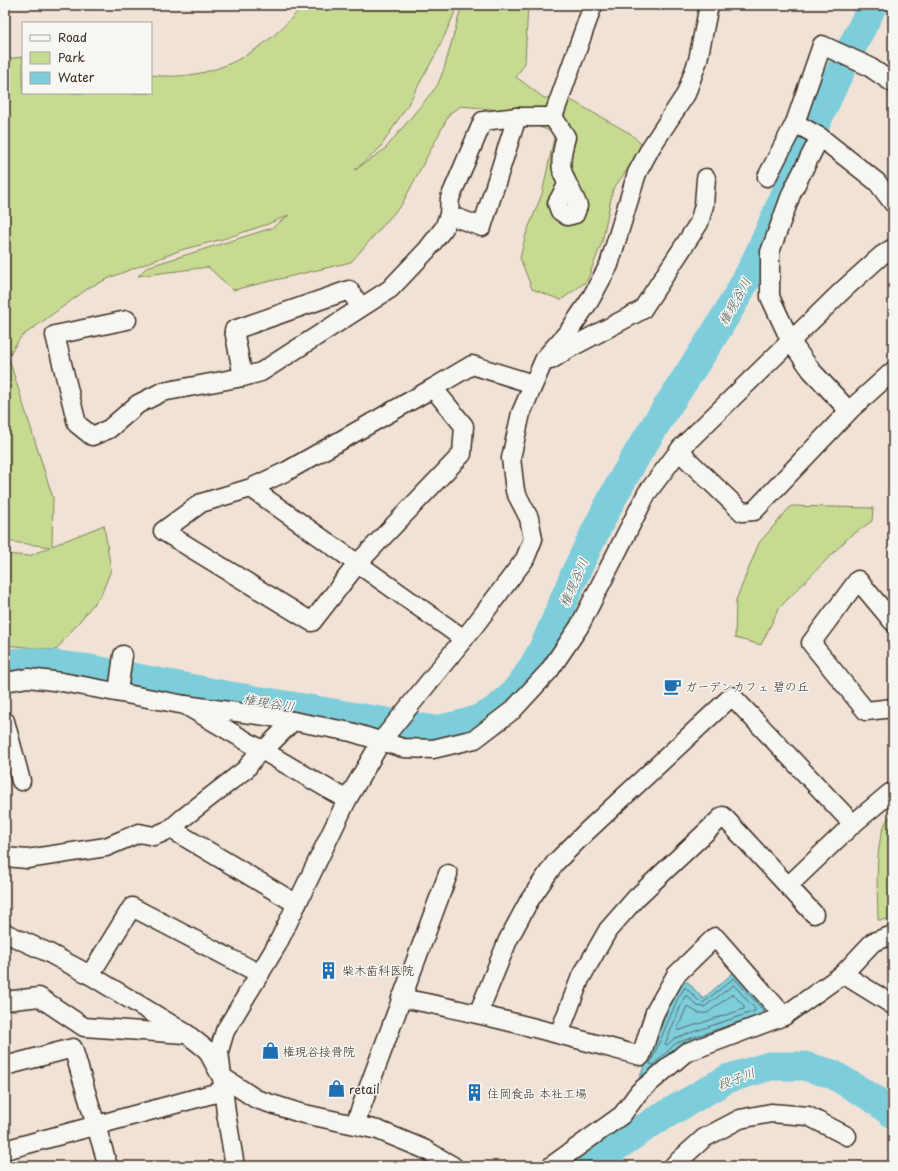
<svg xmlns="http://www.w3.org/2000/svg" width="898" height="1171" viewBox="0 0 898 1171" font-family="'Playpen Sans','Klee One',sans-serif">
	<rect width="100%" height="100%" fill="#f0e2d6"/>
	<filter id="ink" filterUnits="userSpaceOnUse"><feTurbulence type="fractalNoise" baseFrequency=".025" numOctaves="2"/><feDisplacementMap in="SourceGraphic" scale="8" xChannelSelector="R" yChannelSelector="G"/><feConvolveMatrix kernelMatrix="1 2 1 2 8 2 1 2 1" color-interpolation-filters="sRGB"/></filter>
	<g filter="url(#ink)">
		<g fill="#c6db91" stroke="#808258">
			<path d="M303 5H456L455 12 438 50 407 106 380 148 355 170 385 149 437 86 444 69 462 5H528L525 63 516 77 544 98 569 99 631 134 644 147 613 189 602 242 587 281 561 300 532 289 520 258 526 234 542 194 555 133 492 109 461 106 450 113 402 204 351 262 233 290 208 267 138 276 147 267 272 228 289 215 268 224 223 239 181 250 114 276 90 287 21 337 8 356 53 498 52 546 104 525 111 570 101 595 56 650 5 645V554L29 556 50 547 5 541V59L23 57V93H151V75C213 83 265 52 303 5Z"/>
			<path d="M791 506 873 508 872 521 848 538 779 608 761 645 735 638 736 600 759 543Z"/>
			<path d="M893 814V919L878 920C878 896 872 827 893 814Z"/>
		</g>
		<path fill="#7ecddb" stroke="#638c8f" d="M734 972 768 1010 767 1017 678 1047 644 1080 638 1081 674 996 682 983 688 982 703 999Z"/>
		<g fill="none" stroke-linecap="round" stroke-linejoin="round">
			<g stroke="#566b6a" stroke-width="1">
				<path d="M734 985 755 1009V1011L675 1038 667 1045 665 1044 685 996H688L697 1006 704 1007Z"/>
				<path d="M733 994 744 1006V1009L680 1030H677L687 1006 698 1013H707Z"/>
				<path d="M742 1021 676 1043 653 1065 650 1064 678 998 685 987 699 1001 703 1003 734 978 763 1010V1013"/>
			</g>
			<g stroke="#7ecddb" stroke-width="29">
				<path d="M5 663 31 662 90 669 225 695 435 730C467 724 489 720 512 695 543 661 556 617 574 576 588 546 603 515 619 486 658 413 711 348 749 274 769 236 784 194 802 155 824 104 848 54 873 5"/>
				<path d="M588 1166 653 1122 727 1079 770 1066H804L832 1074 874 1099 893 1114"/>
			</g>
			<defs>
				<g id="minor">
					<path d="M553 117 566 137C555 175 565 174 578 206L575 214 567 216 560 211 557 203 567 185"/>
					<path d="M795 123 820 137 877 182 893 203"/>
					<path d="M820 137 792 192 770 252V297L791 342 811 370 849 411"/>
					<path d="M767 177 795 123 822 45 868 66 893 83"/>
					<path d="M449 215 482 227 517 117"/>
					<path d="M127 320 55 335 77 424 92 436 109 429 138 404 162 392 243 377 261 372 390 289 427 250 444 228 449 215 450 198 483 121 517 117H553L593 5"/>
					<path d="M551 360 568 349 642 310 699 223 704 205 706 178"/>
					<path d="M243 377 234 330 349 290 361 307"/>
					<path d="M433 388 472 365 533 384"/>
					<path d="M681 448 687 459 742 512 754 511 851 409 893 371"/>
					<path d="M251 488 287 471 433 388 464 426 462 454 358 563 312 622 163 531 201 503 251 488 464 639"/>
					<path d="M893 622 858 580 811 643 866 711 893 708"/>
					<path d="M5 682 28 678 62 682 185 705 347 800"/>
					<path d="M118 692 123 655"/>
					<path d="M185 705 266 716 351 732 403 748 433 749 475 739 513 710 549 671 579 627 647 493 681 448 843 290 882 255 893 248"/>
					<path d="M5 721 21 781"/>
					<path d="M853 824 890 793"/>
					<path d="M171 829 297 904"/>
					<path d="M5 857 27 859 106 847 139 833 154 836 171 829 183 818 246 769 260 750 268 746 293 721"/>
					<path d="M5 933 47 952 90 975 187 1034 207 1050 221 1076 256 1099 300 1113 378 1130 424 1149 453 1166"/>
					<path d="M843 974 873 942 893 935"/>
					<path d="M90 975 132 907 260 974"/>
					<path d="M401 998C482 1013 562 1035 641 1056L655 1012 676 975 715 937 784 1016 685 1053 639 1092 622 1115 551 1166"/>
					<path d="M5 1001 39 997 84 1027 185 1034"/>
					<path d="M478 1014 508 940 529 901 555 863 586 832 732 696 853 824 788 886"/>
					<path d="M784 1016 843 974 893 1005"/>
					<path d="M559 1034 580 979 608 930 636 898 723 816 814 914"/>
					<path d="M5 1066 73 1048 108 1166"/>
					<path d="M355 1124 448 874"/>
					<path d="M5 1150 223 1091"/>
					<path d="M235 1166 226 1113 219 1051 225 1031 277 945 347 800 382 740 475 625 525 559 533 539 529 518 515 491 511 458 521 413 545 358 569 331 590 300 609 265 637 173 651 147 686 94 698 60 709 5"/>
					<path d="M673 1166 704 1138 740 1119 771 1113 808 1116 847 1136"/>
				</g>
			</defs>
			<use href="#minor" stroke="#3b2a1e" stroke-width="21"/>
			<use href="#minor" stroke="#f6f6f2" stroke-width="18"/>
		</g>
	</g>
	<defs>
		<symbol id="cafe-bare" viewBox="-9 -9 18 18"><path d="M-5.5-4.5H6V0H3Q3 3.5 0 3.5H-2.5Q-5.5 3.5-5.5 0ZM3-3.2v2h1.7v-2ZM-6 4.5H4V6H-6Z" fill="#1f6fb2" stroke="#f6f6f2" stroke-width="2.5" paint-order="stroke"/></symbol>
		<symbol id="building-bare" viewBox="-9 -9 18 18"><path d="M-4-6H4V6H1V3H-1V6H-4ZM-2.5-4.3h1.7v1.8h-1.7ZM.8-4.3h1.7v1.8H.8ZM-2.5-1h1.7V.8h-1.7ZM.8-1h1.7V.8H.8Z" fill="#1f6fb2" stroke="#f6f6f2" stroke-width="2.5" paint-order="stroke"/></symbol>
		<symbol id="shop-bare" viewBox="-9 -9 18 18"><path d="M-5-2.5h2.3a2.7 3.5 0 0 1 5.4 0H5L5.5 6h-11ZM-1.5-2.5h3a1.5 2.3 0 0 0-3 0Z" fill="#1f6fb2" stroke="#f6f6f2" stroke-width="2.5" paint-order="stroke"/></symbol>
	</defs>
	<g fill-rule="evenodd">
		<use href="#cafe-bare" x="660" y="674" width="25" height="25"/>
		<use href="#building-bare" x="316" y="958" width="25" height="25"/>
		<use href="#shop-bare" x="258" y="1038" width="25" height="25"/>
		<use href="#shop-bare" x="324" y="1076" width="25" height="25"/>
		<use href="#building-bare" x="462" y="1080" width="25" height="25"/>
	</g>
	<g text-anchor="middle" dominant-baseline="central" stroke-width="3" stroke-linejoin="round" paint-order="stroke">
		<g font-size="12" fill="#3b2a1e" stroke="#f6f6f2" text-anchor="start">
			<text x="685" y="686">ガーデンカフェ 碧の丘</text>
			<text x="342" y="970">柴木歯科医院</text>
			<text x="283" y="1051">権現谷接骨院</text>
			<text x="349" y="1089">retail</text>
			<text x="487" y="1093">住岡食品 本社工場</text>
		</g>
		<g font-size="13" font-style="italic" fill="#4f5b57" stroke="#f6f6f2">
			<text transform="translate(734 301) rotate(-61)">権現谷川</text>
			<text transform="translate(573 582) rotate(-66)">権現谷川</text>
			<text transform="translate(269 702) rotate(9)">権現谷川</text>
			<text transform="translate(736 1078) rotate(-21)">段子川</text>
		</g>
	</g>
	<rect width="898" height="1171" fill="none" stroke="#f6f6f2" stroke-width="20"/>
	<rect x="10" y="10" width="878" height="1151" fill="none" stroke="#3b2a1e" stroke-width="1.5" filter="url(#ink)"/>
	<rect x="22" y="22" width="130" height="72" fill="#f6f6f2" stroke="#aba49d"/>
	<rect x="30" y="35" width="20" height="6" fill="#f6f6f2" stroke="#aba49d"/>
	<text x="58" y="42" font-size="12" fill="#3b2a1e">Road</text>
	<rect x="30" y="52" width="20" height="12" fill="#c6db91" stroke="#aba49d"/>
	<text x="58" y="62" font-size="12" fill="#3b2a1e">Park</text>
	<rect x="30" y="72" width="20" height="12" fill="#7ecddb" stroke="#aba49d"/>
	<text x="58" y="82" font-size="12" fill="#3b2a1e">Water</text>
</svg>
